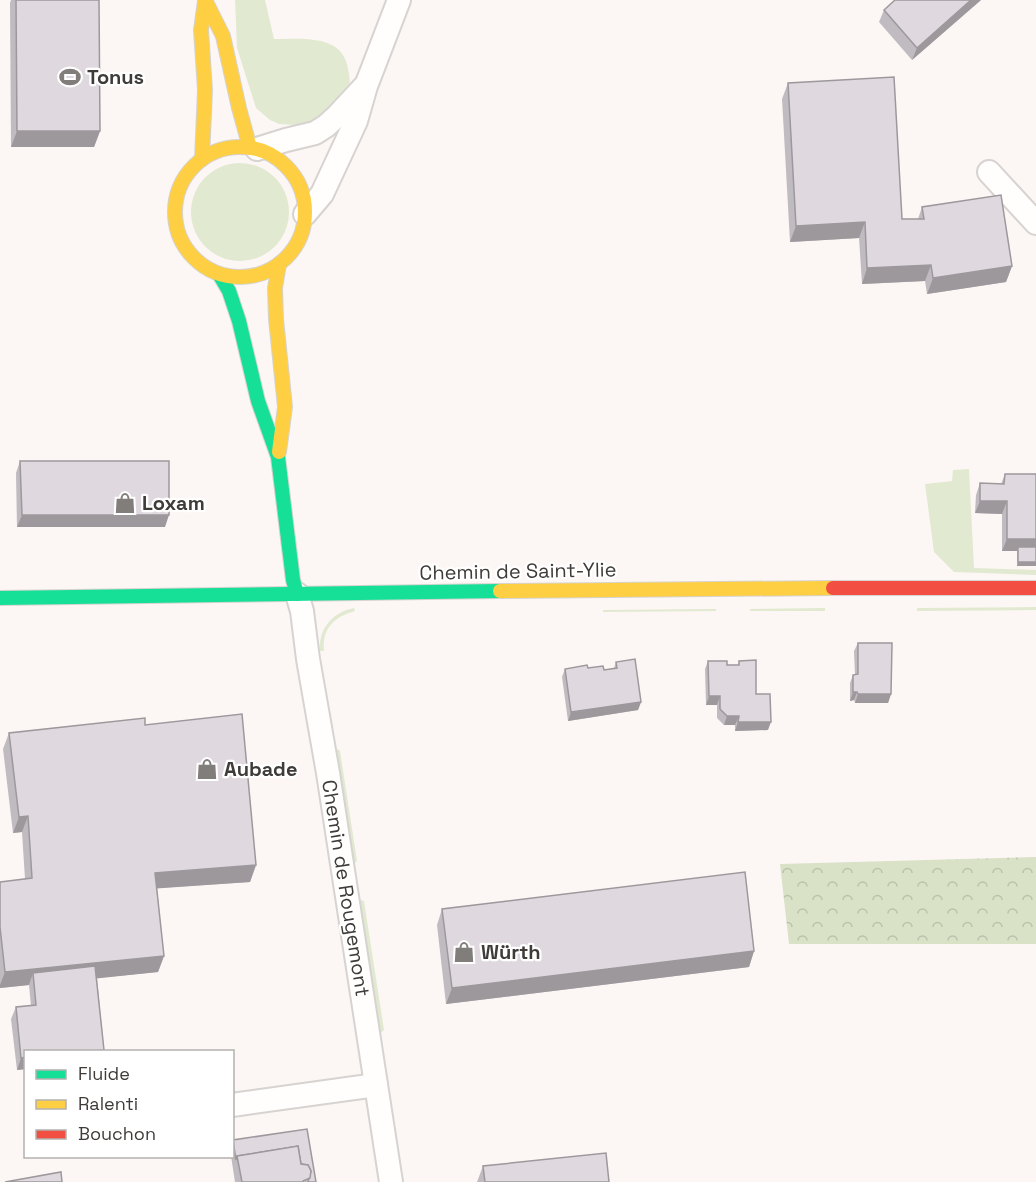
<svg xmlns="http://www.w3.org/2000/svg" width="1036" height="1182" viewBox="0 0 1036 1182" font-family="'Space Grotesk',sans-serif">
	<defs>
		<pattern id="forest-crowns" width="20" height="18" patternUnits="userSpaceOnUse" patternTransform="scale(1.5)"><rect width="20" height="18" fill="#d9e1c7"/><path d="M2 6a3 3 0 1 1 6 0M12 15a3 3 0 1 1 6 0" fill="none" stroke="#bbc2ac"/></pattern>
	</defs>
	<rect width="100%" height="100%" fill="#fcf7f4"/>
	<g fill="#e2e9d1">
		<path d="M235 0H265L274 39C295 39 331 35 343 55 348 63 349 74 350 83L321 116 309 123 295 125 279 124 270 120 256 108 237 48Z"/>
		<circle cx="240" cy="212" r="49"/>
		<path d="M969 469 974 568 1036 570V575L954 572 934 552 925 484 952 481 953 470Z"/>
		<path d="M1036 607V610L917 611V608Z"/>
		<path d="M354 608 355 611C334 617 322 628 324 651H320C318 629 333 612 354 608Z"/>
		<path d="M825 608V611H750V609Z"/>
		<path d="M716 609V611L603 612V610Z"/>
		<path d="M338 749 340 751 357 861 355 863 353 862 336 751Z"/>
		<path d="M362 900 364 901 384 1030 381 1033 379 1031 360 901Z"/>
	</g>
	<path fill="url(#forest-crowns)" d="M1036 857V944H789L780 864Z"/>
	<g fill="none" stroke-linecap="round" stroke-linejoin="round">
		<defs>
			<g id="street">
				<path d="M257 149 286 140 315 133 326 126 338 115 364 87"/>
				<path d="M989 172 1036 223"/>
				<path d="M305 214 322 194 356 121 366 86 399 0"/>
				<path d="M297 594 302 611 308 659 328 773 391 1182"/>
				<path d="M232 1105 376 1085"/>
			</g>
			<g id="fast">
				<path d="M219 274 229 291 239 321 258 401 278 457 293 580 297 594"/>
				<path d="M0 598 500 591"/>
			</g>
			<g id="slow">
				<path d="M207 4 223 36 239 108 250 148"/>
				<circle cx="240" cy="212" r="65"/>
				<path d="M202 159 205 90 201 30 205 1"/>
				<path d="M279 264 275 288 276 319 285 407 279 452"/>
				<path d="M500 591 833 588"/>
			</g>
			<path id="jam" d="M833 588H1036"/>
		</defs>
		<use href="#street" stroke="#d6d3d1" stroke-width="26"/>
		<use href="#fast" stroke="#d6d3d1" stroke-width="16"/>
		<use href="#slow" stroke="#d6d3d1" stroke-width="16"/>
		<use href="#jam" stroke="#d6d3d1" stroke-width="16"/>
		<use href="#street" stroke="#fffefd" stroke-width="22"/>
		<use href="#fast" stroke="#16e098" stroke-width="14"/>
		<use href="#slow" stroke="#ffcf43" stroke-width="14"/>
		<use href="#jam" stroke="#f24e42" stroke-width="14"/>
	</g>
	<g fill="#c0bbc0">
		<path d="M11 0H99L100 131 94 147H11L10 3Z"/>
		<path d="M895 0H981L912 60 879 22 884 10Z"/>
		<path d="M788 83 902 219H918L922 207 1012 266 1006 282 927 294 925 281 862 284 859 238 790 242 782 99Z"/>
		<path d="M20 461 165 527H17L16 473Z"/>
		<path d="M1005 474 1036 566H1017V551H1002V514L975 513 976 495 980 483 1001 484Z"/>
		<path d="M858 643 891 694 888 703H855L854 700 850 701V683L853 675H855L854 651Z"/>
		<path d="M708 661 727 665H738L739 661 756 694 768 730 735 731V725H724L717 718V705H706L705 669Z"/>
		<path d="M616 662 641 702 638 710 568 721 562 677 565 669 588 668 604 670 614 668Z"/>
		<path d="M145 725 256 865 250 882 157 888 164 956 158 972 97 978 104 1050 103 1052H26V1069L17 1070 11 1019 16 1007 31 1006 29 985 0 988V882L25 879 22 832 13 833 3 749 9 733Z"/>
		<path d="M442 909 754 951 749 967 446 1004 437 925Z"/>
		<path d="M233 1140 316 1182H235L231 1156H232Z"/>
		<path d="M483 1166 609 1182H477Z"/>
	</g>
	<g fill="#9c989c">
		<path d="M971 0H981L912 60 917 48Z"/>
		<path d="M17 131H100L94 147H11Z"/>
		<path d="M865 222 859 238 790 242 796 226Z"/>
		<path d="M931 265 925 281 862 284 867 268Z"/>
		<path d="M1012 266 1006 282 927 294 933 278Z"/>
		<path d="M980 501H1007L1002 514 975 513Z"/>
		<path d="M22 515H169L165 527H17Z"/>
		<path d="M1007 539H1036V551L1018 547 1017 551H1002Z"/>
		<path d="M1018 562H1036V566H1017Z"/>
		<path d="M853 692H857L854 700 850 701Z"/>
		<path d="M858 694H891L888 703H855Z"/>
		<path d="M709 696H720L717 705H706Z"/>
		<path d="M641 702 638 710 568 721 571 712Z"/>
		<path d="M727 716H739L735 725H724Z"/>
		<path d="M738 722H771L768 730 735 731Z"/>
		<path d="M28 816 22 832 13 833 19 817Z"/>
		<path d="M256 865 250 882 149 889 155 873Z"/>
		<path d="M754 951 749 967 446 1004 452 988Z"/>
		<path d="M164 956 158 972 34 985 33 973 29 985 0 988V985L5 972Z"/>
		<path d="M26 1057V1069L17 1070 21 1058Z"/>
	</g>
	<g fill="#dfd9df" stroke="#9c989c" stroke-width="1.5">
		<path d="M16 0H99L100 131H17Z"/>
		<path d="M895 0H971L917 48 884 10Z"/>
		<path d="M894 77 902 219H924L922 207 1001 195 1012 266 933 278 931 265 867 268 865 222 796 226 788 83Z"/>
		<path d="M20 461H169V515H22Z"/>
		<path d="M1005 474H1036V539H1007V501H980V483L1004 484Z"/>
		<rect x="1018" y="547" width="18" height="15"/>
		<path d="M858 643H892L891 694H858L857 692H853V675L858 674Z"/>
		<path d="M635 659 641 702 571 712 565 669 587 665 588 668 603 666 604 670 617 668 616 662Z"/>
		<path d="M756 660V694H770L771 722H738L739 716H727L720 709V696H709L708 661H727V665H739V661Z"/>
		<path d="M242 714 256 865 155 873 164 956 5 972 0 927V882L32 878 28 816 19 817 9 733 145 718V725Z"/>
		<path d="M745 872 754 951 452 988 442 909Z"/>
		<path d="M95 966 104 1050 84 1052H26V1057L21 1058 16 1007 36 1005 33 973Z"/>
		<path d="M307 1129 316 1182H308L311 1171 308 1165 301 1164 298 1146 237 1156 236 1160 233 1140Z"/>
		<path d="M298 1146 301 1164 308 1165 311 1171 310 1178 303 1181V1182H242L237 1156Z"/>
		<path d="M606 1153 609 1182H485L483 1166Z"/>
		<path d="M61 1172 62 1182H5Z"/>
	</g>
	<defs>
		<symbol id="stadium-bare" viewBox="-9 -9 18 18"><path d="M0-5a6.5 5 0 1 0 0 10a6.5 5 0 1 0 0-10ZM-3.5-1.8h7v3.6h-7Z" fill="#807d7a" stroke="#fff" stroke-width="2.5" paint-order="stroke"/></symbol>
		<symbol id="shop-bare" viewBox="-9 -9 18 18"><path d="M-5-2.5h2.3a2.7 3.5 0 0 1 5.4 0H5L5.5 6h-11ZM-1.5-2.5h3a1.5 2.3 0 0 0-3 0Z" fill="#807d7a" stroke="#fff" stroke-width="2.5" paint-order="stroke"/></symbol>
	</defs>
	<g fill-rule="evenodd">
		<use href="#stadium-bare" x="55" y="62" width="30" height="30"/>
		<use href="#shop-bare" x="110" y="488" width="30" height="30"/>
		<use href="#shop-bare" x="192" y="754" width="30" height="30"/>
		<use href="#shop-bare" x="449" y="937" width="30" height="30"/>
	</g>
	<g text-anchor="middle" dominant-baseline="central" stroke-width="4.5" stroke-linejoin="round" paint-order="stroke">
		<g font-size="20" font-weight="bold" fill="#3e3b38" stroke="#fff" text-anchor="start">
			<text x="87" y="77">Tonus</text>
			<text x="142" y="503">Loxam</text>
			<text x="224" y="769">Aubade</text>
			<text x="481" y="952">Würth</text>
		</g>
		<g font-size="20" fill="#3e3b38" stroke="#fff">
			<text transform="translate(518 571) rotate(-1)">Chemin de Saint-Ylie</text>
			<text transform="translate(346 888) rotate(81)">Chemin de Rougemont</text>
		</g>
	</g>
	<rect x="24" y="1050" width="210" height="108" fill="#ffffff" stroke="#b2b1af" stroke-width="1.5"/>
	<rect x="36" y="1070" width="30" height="9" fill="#16e098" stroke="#b2b1af" stroke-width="1.5"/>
	<text x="78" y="1080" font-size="18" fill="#3e3b38">Fluide</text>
	<rect x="36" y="1100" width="30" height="9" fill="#ffcf43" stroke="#b2b1af" stroke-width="1.5"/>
	<text x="78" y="1110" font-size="18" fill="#3e3b38">Ralenti</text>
	<rect x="36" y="1130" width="30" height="9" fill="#f24e42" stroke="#b2b1af" stroke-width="1.5"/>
	<text x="78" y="1140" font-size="18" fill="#3e3b38">Bouchon</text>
</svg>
